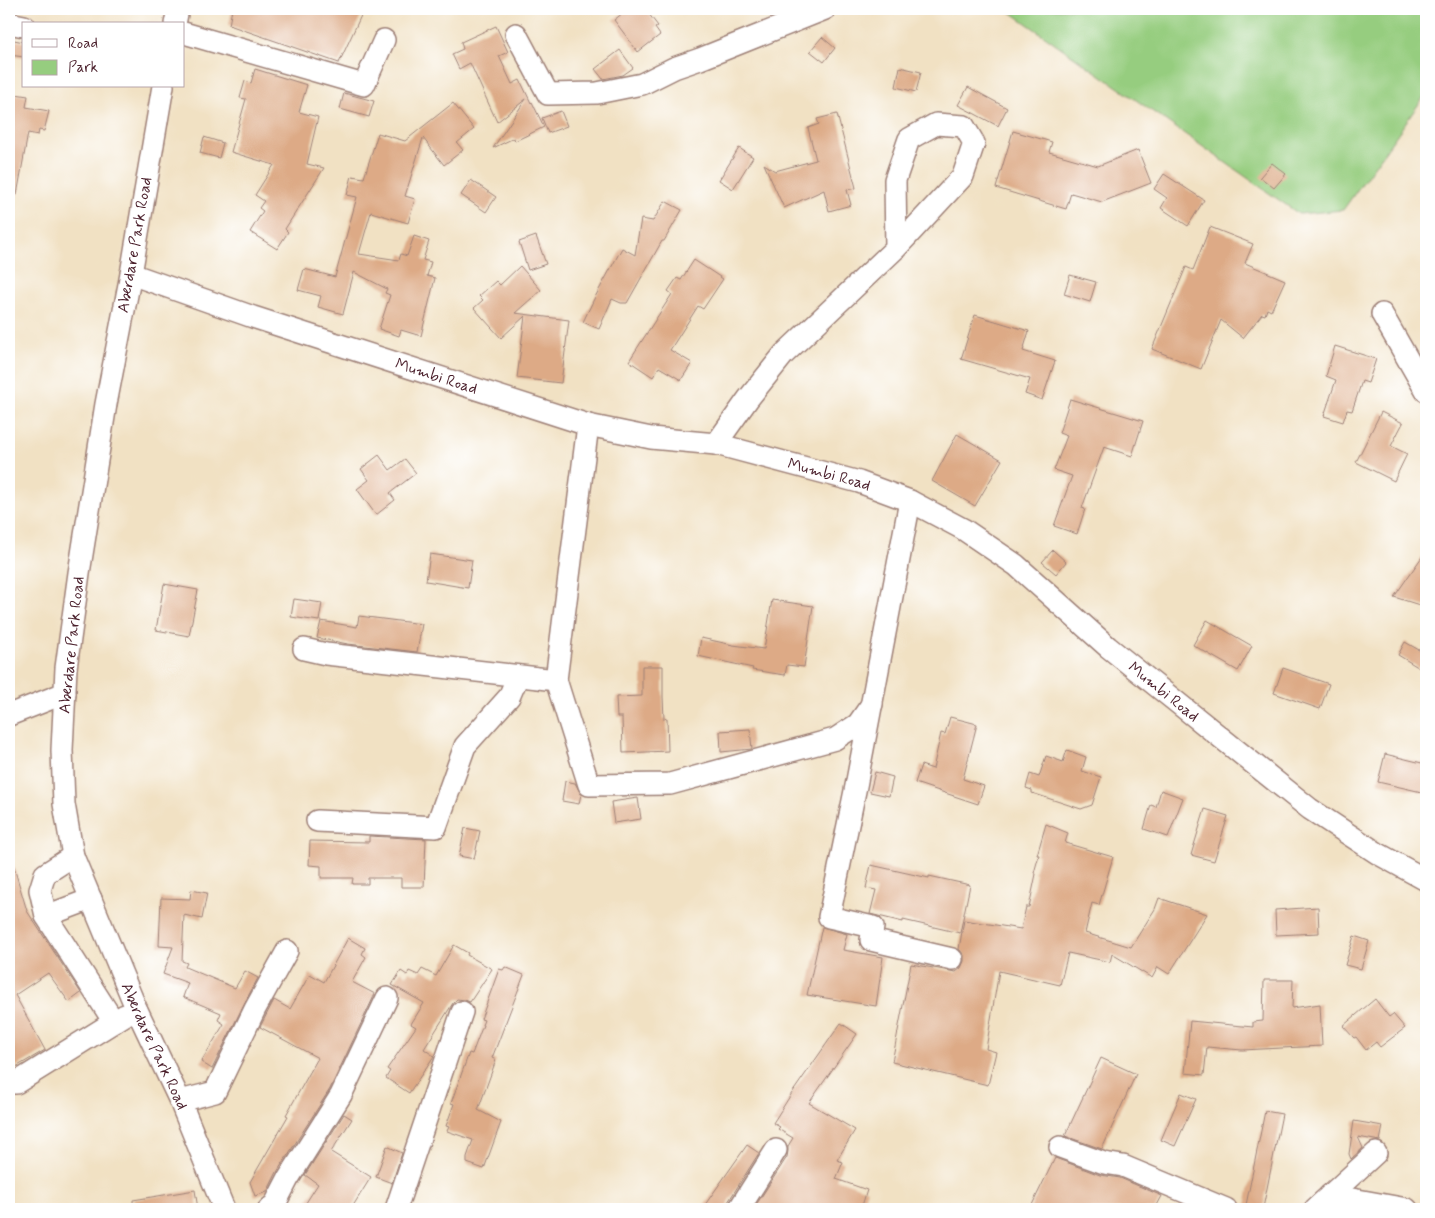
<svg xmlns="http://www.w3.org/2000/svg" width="1435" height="1218" viewBox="0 0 1435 1218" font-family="Mynerve,sans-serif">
	<rect width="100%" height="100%" fill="#fff"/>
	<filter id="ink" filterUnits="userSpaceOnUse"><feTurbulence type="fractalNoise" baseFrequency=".02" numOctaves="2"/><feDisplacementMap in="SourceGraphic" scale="10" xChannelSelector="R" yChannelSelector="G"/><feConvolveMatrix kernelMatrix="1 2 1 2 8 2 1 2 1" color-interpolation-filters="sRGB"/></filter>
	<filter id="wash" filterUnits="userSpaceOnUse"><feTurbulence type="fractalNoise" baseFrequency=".0096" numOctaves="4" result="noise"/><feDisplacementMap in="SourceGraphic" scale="20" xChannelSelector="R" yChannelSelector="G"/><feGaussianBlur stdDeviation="1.12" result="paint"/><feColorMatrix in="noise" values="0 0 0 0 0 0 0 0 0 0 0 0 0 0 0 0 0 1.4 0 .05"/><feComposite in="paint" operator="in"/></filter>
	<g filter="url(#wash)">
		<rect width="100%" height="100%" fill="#f1e1c3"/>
		<path fill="#96cd7f" stroke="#707655" d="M1006 9H1426V94L1343 210 1299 214Z"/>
		<g id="blocks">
			<g fill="#ddaa86">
				<path d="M232 9H364L339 63 229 25Z"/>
				<path d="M628 9H645L658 26 655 28 660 35 638 52 614 20Z"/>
				<path d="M496 26 508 52 499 56 512 84 520 80 531 103 532 102 544 127 515 141 514 138 493 148 526 99 497 122 470 63 459 69 452 54 463 49 461 42Z"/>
				<path d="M822 37 835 48 824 62 810 51Z"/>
				<path d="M9 39 24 42V57L9 55Z"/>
				<path d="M620 50 633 68 623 75 603 79 595 69Z"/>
				<path d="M900 67 921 72 916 92 896 87Z"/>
				<path d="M255 69 307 85 299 112 318 117 307 164 324 168 285 229 288 232 277 249 250 232 263 211 259 208 264 201 255 195 274 165 231 152 246 99 240 98 245 81 251 83Z"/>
				<path d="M968 87 1007 108 998 126 958 105Z"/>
				<path d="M9 93 28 96 26 107 49 111 44 131 39 130 38 135 28 133 17 195H9Z"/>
				<path d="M344 93 374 101 369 117 340 109Z"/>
				<path d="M453 103 474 129 457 143 463 150 444 165 423 138 405 196 415 199 408 223 371 212 359 254 399 260 401 254 407 256 414 236 429 241 423 260 431 262 427 276 435 278 421 336 401 330 399 336 379 329 390 295 385 293 387 289 354 272 343 314 318 307 321 296 298 290 304 269 335 277 357 197 347 195 352 176 364 178 378 133 405 141Z"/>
				<path d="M561 111 567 126 548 133 542 118Z"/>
				<path d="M837 114 856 188 847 190 851 205 829 211 824 190 784 208 764 164 775 171 816 160 808 128 819 124 817 119Z"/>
				<path d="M1013 131 1052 142 1049 152 1098 166 1138 150 1151 183 1102 202 1071 193 1066 209 996 188Z"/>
				<path d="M204 137 223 143 219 158 200 153Z"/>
				<path d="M739 148 753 157 733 189 719 180Z"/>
				<path d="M1272 163 1286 174 1274 188 1260 177Z"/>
				<path d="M1164 174 1204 200 1188 226 1161 208 1167 198 1154 189Z"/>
				<path d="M471 180 496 197 486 212 461 195Z"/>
				<path d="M665 201 682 210 664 241H662L627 303H621L612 299 599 329 583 322 594 299 622 248 635 255 641 219 653 221Z"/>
				<path d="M1210 227 1253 244 1245 263 1285 280 1271 311 1267 309 1265 315 1262 314 1243 338 1221 320 1201 369 1152 349 1186 267 1193 270Z"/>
				<path d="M536 236 546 264 528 270 519 242Z"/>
				<path d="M694 260 723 279 703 309 698 306 670 350 692 363 681 380 659 367 653 377 629 361 672 294 668 291 677 278 681 280Z"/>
				<path d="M520 266 541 290 515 313 569 320 561 383 517 378 525 316 501 338 474 308 483 300 479 296 496 281 500 285Z"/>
				<path d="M1070 275 1096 282 1090 302 1064 294Z"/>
				<path d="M975 315 1029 331 1023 351 1055 361 1042 400 1025 394 1030 379 961 359Z"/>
				<path d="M1335 346 1376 359 1368 383 1362 381 1352 411 1347 410 1343 422 1324 416 1336 380 1326 376Z"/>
				<path d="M1070 399 1143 421 1132 456 1104 447 1082 508 1085 509 1077 534 1054 526 1072 476 1054 470 1067 436 1059 433Z"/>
				<path d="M1381 412 1403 423 1391 446 1407 454 1394 481 1356 462Z"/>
				<path d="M957 434 1002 460 975 506 932 481Z"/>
				<path d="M379 455 390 470 405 459 416 473 390 493 395 500 376 515 357 489 369 480 361 469Z"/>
				<path d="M1053 550 1066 562 1056 574 1042 562Z"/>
				<path d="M1426 551V607L1394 597Z"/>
				<path d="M430 554 472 560 468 588 426 581Z"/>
				<path d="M164 584 198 590 189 636 156 630Z"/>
				<path d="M294 599 322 603 319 621 291 617Z"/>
				<path d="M772 600 813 606 804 667 787 665 785 675 752 670 753 668 698 656 701 638 733 645 764 649Z"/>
				<path d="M359 616 422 624 417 652 348 644 317 638 321 621 357 627Z"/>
				<path d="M1207 620 1252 646 1238 671 1193 645Z"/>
				<path d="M1405 642 1426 654V672L1398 655Z"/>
				<path d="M642 666H663V697L664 719 667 718 668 751 623 753 622 717H617L616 697 642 696Z"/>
				<path d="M1283 668 1329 684 1320 709 1274 693Z"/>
				<path d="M950 717 977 724 963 779 984 786 978 804 915 783 921 765 933 769 941 733 945 734Z"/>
				<path d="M750 729 752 749 721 752 720 731Z"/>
				<path d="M1067 750 1086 757 1082 771 1101 777 1092 805 1081 809 1032 793V790L1026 788 1030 774 1039 777 1046 756 1063 762Z"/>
				<path d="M1385 754 1426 764V793L1378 782Z"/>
				<path d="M875 772 893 777 889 796 870 792Z"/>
				<path d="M565 781 575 783 581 794 579 804 562 801Z"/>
				<path d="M1161 790 1183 798 1168 837 1144 829 1151 805 1156 807Z"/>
				<path d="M638 798 641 819 614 823 611 802Z"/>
				<path d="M1205 809 1228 816 1214 861 1191 855Z"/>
				<path d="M1046 824 1068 833 1065 843 1113 857 1099 905 1092 903 1085 933 1131 947 1155 909 1159 898 1207 914 1169 974 1158 967 1152 978 1112 954 1110 962 1068 953 1060 985 999 971 986 1049 996 1052 988 1085 892 1062 911 964 950 971 956 972 961 968 964 961V955L959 949 964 920 1021 929 1026 907H1029L1036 874 1034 873 1039 855H1037Z"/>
				<path d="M465 828 480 831 474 859 459 856Z"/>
				<path d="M369 836 426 839 424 887H401V878H368V884H352L353 878H321V866L309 865 310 841 369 842Z"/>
				<path d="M13 864 27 911 81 993 69 1002 48 973 15 995 45 1050 9 1071V865Z"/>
				<path d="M871 865 929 878V876L970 885 960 933 903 920V922L870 914 876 890 866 888Z"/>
				<path d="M191 890 207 893 202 919 184 915 182 961 187 963 185 967 235 988 245 971 258 978 244 1004 212 1069 201 1062 224 1024 218 1020 221 1013 183 997 188 983 163 974 173 947 159 946 161 898 190 899Z"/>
				<path d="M1318 907 1319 933 1276 935 1275 910Z"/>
				<path d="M822 927 847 934 843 950 883 957 876 1006 807 995Z"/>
				<path d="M1354 936 1369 941 1361 969 1345 965Z"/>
				<path d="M348 938 365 948 362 954 366 957 352 982 375 994 330 1089 277 1172 267 1192 255 1196 250 1182 288 1116 286 1115 318 1058 260 1027 274 1000 290 1009 310 974 324 982Z"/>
				<path d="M454 945 468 953 467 955 492 969 470 1002 465 1000 457 999 453 1003 424 1049 434 1056 409 1093 386 1078 390 1071 387 1069 416 1027 411 1024 424 1003 392 985 401 971 407 975 409 971 418 975 422 969 436 976Z"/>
				<path d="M505 967 524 975 492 1058 496 1060 478 1110 501 1122 484 1169 467 1163V1157L473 1140 447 1131 449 1127 446 1126 454 1104 451 1103 469 1053 472 1054 483 1025H482L484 1020 481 1019 498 972 499 969 503 970Z"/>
				<path d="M1264 980H1293L1292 1008 1320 1004 1322 1046 1242 1050 1207 1047 1204 1075 1185 1073 1190 1021 1253 1027V1022L1263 1021Z"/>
				<path d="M1375 999 1389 1017 1393 1014 1405 1028 1380 1047 1376 1042 1366 1050 1356 1037 1354 1038 1343 1026Z"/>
				<path d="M841 1023 857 1034 809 1103 855 1130 837 1160 843 1162 836 1179 867 1190 861 1209H755L754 1208 787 1157 788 1151V1146L793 1138 778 1129 780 1127 773 1123 790 1096Z"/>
				<path d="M1101 1058 1136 1074 1102 1149 1065 1136Z"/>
				<path d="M1181 1093 1196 1099 1175 1146 1161 1140Z"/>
				<path d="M1265 1111 1282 1114 1263 1208 1246 1205Z"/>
				<path d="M344 1114 352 1119 331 1152 371 1177 351 1209H302L318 1184 305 1175Z"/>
				<path d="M1354 1121 1383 1126 1380 1141 1358 1137 1363 1148 1351 1159 1349 1154Z"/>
				<path d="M747 1145 759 1153 728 1202 727 1209H702Z"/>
				<path d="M387 1146 402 1153 392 1183 376 1177Z"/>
				<path d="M1055 1158 1100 1175 1120 1178 1162 1196 1155 1209H1030Z"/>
				<path d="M195 1190 198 1209H133V1200Z"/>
			</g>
		</g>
	</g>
	<g filter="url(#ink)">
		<use href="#blocks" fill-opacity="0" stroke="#9e8077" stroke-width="1"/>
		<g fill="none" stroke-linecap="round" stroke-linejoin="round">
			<defs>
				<g id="minor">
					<path d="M9 23 24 26"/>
					<path d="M175 24 178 9"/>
					<path d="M184 33 364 85 384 40"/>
					<path d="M516 34 548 94 597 93 642 84 674 68 700 59 825 9"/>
					<path id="s1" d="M163 86 131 274 106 404 79 573 66 668 62 750 64 804 73 856 136 1008 180 1101 224 1209"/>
					<path id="s2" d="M131 274 253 317 588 425 651 438 716 444 859 482 910 501 963 529 1016 565 1108 647 1310 809 1377 853 1426 880"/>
					<path d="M1382 314 1426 391"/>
					<path d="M716 444 748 399 784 354 896 248 963 176 974 143 964 126 936 124 909 139 895 180 896 248"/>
					<path d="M910 501 856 786 829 917 873 927 871 940 952 959"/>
					<path d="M304 649 326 654 556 680 589 785 670 784 835 739 858 724 872 704"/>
					<path d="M556 680 588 425"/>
					<path d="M9 715 65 693"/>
					<path d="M317 821 436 827 465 746 509 697 518 676"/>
					<path d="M73 856 45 874 40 890 46 916 114 1022"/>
					<path d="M46 916 91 899"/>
					<path d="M9 1083H16L125 1015"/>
					<path d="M180 1101 215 1092 255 1009 287 951"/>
					<path d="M1060 1147 1104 1163 1123 1166 1226 1209"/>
					<path d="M1330 1195 1407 1209"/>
					<path d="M269 1209 275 1204 288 1179 341 1095 387 998"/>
					<path d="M396 1209 462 1012"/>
					<path d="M739 1209 776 1150"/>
					<path d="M1315 1209 1376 1153"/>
				</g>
			</defs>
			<use href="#minor" stroke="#9e8077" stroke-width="24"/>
			<use href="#minor" stroke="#fff" stroke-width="21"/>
		</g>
	</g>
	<g text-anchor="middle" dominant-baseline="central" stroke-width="4" stroke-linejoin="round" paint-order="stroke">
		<g font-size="16" fill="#4a1f2b" stroke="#fff">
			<text transform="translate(135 245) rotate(-80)">Aberdare Park Road</text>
			<text stroke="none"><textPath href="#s2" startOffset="322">Mumbi Road</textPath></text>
			<text stroke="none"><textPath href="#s2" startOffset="728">Mumbi Road</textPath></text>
			<text transform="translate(72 645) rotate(-84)">Aberdare Park Road</text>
			<text stroke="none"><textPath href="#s2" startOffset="1132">Mumbi Road</textPath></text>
			<text stroke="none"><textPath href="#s1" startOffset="986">Aberdare Park Road</textPath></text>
		</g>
	</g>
	<rect width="1435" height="1218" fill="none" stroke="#fff" stroke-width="30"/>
	<rect x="22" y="22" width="162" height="65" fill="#ffffff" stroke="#b7a5aa"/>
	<rect x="32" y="39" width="25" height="8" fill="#ffffff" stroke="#b7a5aa"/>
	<text x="68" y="48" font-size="15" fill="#4a1f2b">Road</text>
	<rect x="32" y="60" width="25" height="15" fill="#96cd7f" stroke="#b7a5aa"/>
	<text x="68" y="72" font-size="15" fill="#4a1f2b">Park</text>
</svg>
